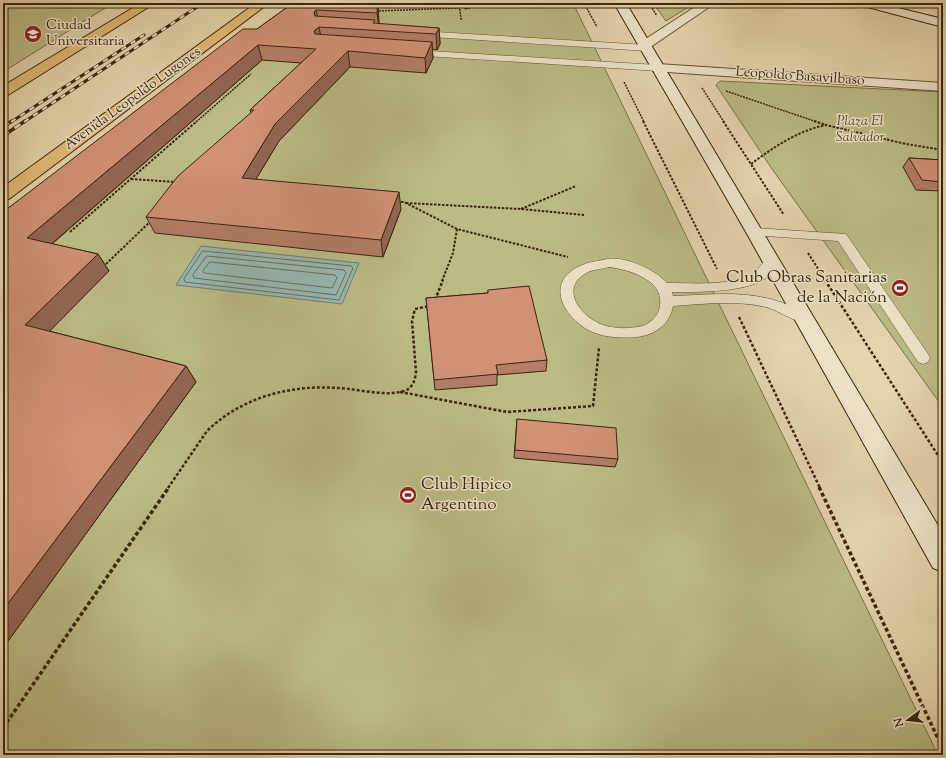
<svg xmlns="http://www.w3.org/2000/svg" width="946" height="758" viewBox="0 0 946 758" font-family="'Sorts Mill Goudy',serif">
	<rect width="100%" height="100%" fill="#e5d5ae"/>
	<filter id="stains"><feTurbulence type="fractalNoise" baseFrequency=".005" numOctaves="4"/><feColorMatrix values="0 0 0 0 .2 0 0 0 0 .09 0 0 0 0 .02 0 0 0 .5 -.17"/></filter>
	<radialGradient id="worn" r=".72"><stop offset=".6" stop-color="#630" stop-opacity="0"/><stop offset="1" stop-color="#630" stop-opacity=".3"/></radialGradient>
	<g fill="#bbbb86" stroke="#7b7048">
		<path d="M3 3H113L3 72Z"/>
		<path d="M295 3H573L938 755H3V236Z"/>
		<path d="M653 3H695L666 21Z"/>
		<path d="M720 81 943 92V402H939L772 169 716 85Z"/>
	</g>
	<path fill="#97b8b1" stroke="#727e6e" d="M201 246 359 263 342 304 176 285Z"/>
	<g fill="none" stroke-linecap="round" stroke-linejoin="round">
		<g stroke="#696f5e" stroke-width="1">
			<path d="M203 251 351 266 353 268 339 300 185 282 184 279Z"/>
			<path d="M207 256 344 270 346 273 336 295 194 278 193 275Z"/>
			<path d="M210 262 335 275 337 278 332 288 204 273 203 271Z"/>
		</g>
		<defs>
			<g id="lane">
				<path d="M420 31 647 45 651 48 647 51 417 36 416 34Z"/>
				<path d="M413 50 658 65 662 68 658 71 410 55 409 53Z"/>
				<path d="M755 228 846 234 928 354 930 358 928 362 923 364 918 362 838 241 751 235 749 232 751 229Z"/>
				<path d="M771 257 775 258 777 263C774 267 772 272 768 276 751 293 696 292 672 292L673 296C704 295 736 291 766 298 781 301 795 308 809 314L811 318 809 322C798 325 778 310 766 307 736 300 703 304 673 306 670 324 655 335 637 337 622 338 609 338 595 333 566 322 542 283 580 266 588 262 598 261 607 259 625 256 656 270 667 283 693 283 724 286 748 276 760 271 763 259 771 257ZM609 267C631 270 668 281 659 310 657 317 649 324 642 326 630 329 615 329 603 325 580 317 558 287 588 272 594 269 603 269 609 267Z"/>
			</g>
			<g id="street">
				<path d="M701 3H715L649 48H641L639 45 641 42Z"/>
				<path d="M658 64 943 83V91L653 71 651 68 653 65Z"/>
			</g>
			<g id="secondary">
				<path d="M614 3H626L943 534V572L933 568 746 232Z"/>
				<path d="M858 3H878L943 19V27L860 5Z"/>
			</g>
			<g id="highway">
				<path d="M141 3H155L8 95 3 96V86Z"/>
				<path d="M256 3H269L9 199 3 200V187Z"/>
			</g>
		</defs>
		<use href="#lane" stroke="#665233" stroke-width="1"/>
		<use href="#street" stroke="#665233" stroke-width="2"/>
		<use href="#secondary" stroke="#3b260a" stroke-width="2"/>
		<use href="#highway" stroke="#3b260a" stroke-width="2"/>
		<g stroke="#3b260a" stroke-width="1.5" stroke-dasharray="2 1" stroke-linecap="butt">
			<path d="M459 3 461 19H463"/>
			<path d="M584 3 597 27"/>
			<path d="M649 3 657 16"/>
			<path d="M376 11 459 8"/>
			<path d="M624 82 644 122"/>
			<path d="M702 88 724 122"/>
			<path d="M726 91 817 122"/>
			<path d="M196 122 251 74"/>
		</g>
		<g stroke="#3b260a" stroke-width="2" stroke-dasharray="2.5 1.5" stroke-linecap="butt">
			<path d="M643 121 717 269"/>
			<path d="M723 121 784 215"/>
			<path d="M814 121 826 125"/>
			<path d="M751 164C774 147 797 131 826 125L906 144 943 150"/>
			<path d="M131 179 175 182"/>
			<path d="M397 202H404L457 229 568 257"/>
			<path d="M406 203 521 209 584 215"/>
			<path d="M521 209 576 186"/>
			<path d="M70 232 197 121"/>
			<path d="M808 253 826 281"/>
			<path d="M106 264 152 220"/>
			<path d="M442 281 453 253 457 229"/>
		</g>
		<g stroke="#3b260a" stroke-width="2.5" stroke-dasharray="3 2" stroke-linecap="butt">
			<path d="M825 280 943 463"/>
			<path d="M435 300 443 280"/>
			<path d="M739 317 820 488"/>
			<path d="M400 392 507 412 593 406 599 348"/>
			<path d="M168 488 207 431C245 394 298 383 349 389 366 391 388 396 404 391 413 388 415 380 416 372L412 321 415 309 429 306"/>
		</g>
		<g stroke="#3b260a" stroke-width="3.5" stroke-dasharray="4 2.5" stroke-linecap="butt">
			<path d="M819 487 943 749"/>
			<path d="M3 728 169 487"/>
		</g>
		<use href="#lane" fill="#eee4ca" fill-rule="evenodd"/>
		<use href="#street" fill="#eee4ca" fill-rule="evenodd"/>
		<use href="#secondary" fill="#eee4ca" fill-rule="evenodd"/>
		<use href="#highway" fill="#e2ba77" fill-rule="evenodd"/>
		<defs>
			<g id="rail-far1">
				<path d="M11 122 144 35"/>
				<path d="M24 122 203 3"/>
			</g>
			<g id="rail">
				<path d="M3 127 12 121"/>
				<path d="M3 136 25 121"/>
			</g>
		</defs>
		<use href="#rail-far1" stroke="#3b260a" stroke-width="3"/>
		<use href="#rail" stroke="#3b260a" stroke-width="3.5"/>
		<use href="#rail-far1" stroke="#eee4ca" stroke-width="2" stroke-dasharray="5.5" stroke-linecap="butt"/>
		<use href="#rail" stroke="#eee4ca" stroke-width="2.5" stroke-dasharray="7" stroke-linecap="butt"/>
	</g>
	<g fill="#b37d66" stroke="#3b260a">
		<path d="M293 3H378L379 24 439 28 440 44 437 50 432 49 433 58 426 73 350 67 279 141 256 179 401 209 383 257 155 233 146 217 251 113 250 110 301 63 262 60 52 244 98 254 109 271 49 331 186 366 196 382 3 648V212L257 29Z"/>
		<path d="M464 3H494V4L481 5 465 9Z"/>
		<path d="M909 158 943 160V191L916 190 903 167Z"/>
		<path d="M943 223V234L938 229Z"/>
		<path d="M488 290 547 360 546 371 497 375V385L435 390 426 298 488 293Z"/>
		<path d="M517 419 618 459 615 467 514 458Z"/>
	</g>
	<g fill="#926653" stroke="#3b260a">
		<path d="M377 3H378L379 28 377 13Z"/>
		<path d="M465 3H481V5L465 9Z"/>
		<path d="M316 10 319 24 317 27 314 12Z"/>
		<path d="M319 27 322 42 317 47 314 31Z"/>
		<path d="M439 28 440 44 437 50 436 34Z"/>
		<path d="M432 42 433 58 426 73 425 58Z"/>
		<path d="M258 45 262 60 39 255 27 238Z"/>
		<path d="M348 51 350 67 279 141 247 194 242 178 275 124Z"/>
		<path d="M399 192 401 209 383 257 381 240Z"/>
		<path d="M98 254 109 271 39 342 25 325Z"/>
		<path d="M186 366 196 382 3 648V610Z"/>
	</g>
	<g fill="#d09177" stroke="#3b260a">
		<path d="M293 3H377V13L316 10 314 12 315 16 375 20 373 23 439 28 436 34 319 27 314 31 315 34 432 42 425 58 348 51 275 124 242 178 399 192 381 240 146 217 178 176 254 110H250L316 49 258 45 27 238 98 254 25 325 186 366 3 610V212L243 29H257Z"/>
		<path d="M909 158 943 160V182L922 180Z"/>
		<path d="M529 286 547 360 496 365 498 374 434 380 426 298 488 293V290Z"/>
		<path d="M517 419 616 428 618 459 515 450Z"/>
	</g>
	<defs>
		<symbol id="university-disc" viewBox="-11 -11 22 22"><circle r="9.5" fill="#8f2418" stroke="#eee4ca"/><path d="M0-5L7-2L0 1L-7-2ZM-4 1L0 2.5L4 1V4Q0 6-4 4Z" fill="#fff"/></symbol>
		<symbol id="stadium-disc" viewBox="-11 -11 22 22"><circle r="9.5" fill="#8f2418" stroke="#eee4ca"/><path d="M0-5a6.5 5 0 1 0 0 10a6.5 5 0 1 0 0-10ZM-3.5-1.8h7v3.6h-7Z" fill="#fff"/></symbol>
	</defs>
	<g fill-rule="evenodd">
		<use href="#university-disc" x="23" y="24" width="20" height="20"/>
		<use href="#stadium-disc" x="890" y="278" width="20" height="20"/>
		<use href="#stadium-disc" x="398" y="485" width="20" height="20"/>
	</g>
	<g text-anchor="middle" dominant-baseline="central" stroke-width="3" stroke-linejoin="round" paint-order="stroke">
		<g font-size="14" fill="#3b260a" stroke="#eee4ca" text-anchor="start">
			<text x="46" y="26">Ciudad<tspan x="46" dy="16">Universitaria</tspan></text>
		</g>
		<g font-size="14" fill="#3b260a" stroke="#eee4ca">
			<text transform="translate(800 77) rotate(4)">Leopoldo Basavilbaso</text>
			<text transform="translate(133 99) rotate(-36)">Avenida Leopoldo Lugones</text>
		</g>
		<g font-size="14" font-style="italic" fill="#5b4b29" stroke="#eee4ca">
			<text x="860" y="122">Plaza El<tspan x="860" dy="16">Salvador</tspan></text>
		</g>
		<g font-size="17" fill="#3b260a" stroke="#eee4ca" text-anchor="end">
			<text x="887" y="278">Club Obras Sanitarias<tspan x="887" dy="20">de la Nación</tspan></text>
			<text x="421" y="485" text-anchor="start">Club Hípico<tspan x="421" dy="20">Argentino</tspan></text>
		</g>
	</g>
	<rect width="946" height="758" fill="none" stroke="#e5d5ae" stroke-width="16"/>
	<rect x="4" y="4" width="938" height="750" fill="none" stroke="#3b260a" stroke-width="2"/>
	<rect x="8" y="8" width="930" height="742" fill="none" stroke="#3b260a"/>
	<g transform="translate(908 720) rotate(255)" stroke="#eee4ca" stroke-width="3" paint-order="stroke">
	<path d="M0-3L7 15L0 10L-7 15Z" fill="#3b260a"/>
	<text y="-6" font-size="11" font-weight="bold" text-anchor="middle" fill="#3b260a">N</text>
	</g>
	<rect width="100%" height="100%" filter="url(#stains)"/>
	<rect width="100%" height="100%" fill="url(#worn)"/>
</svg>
